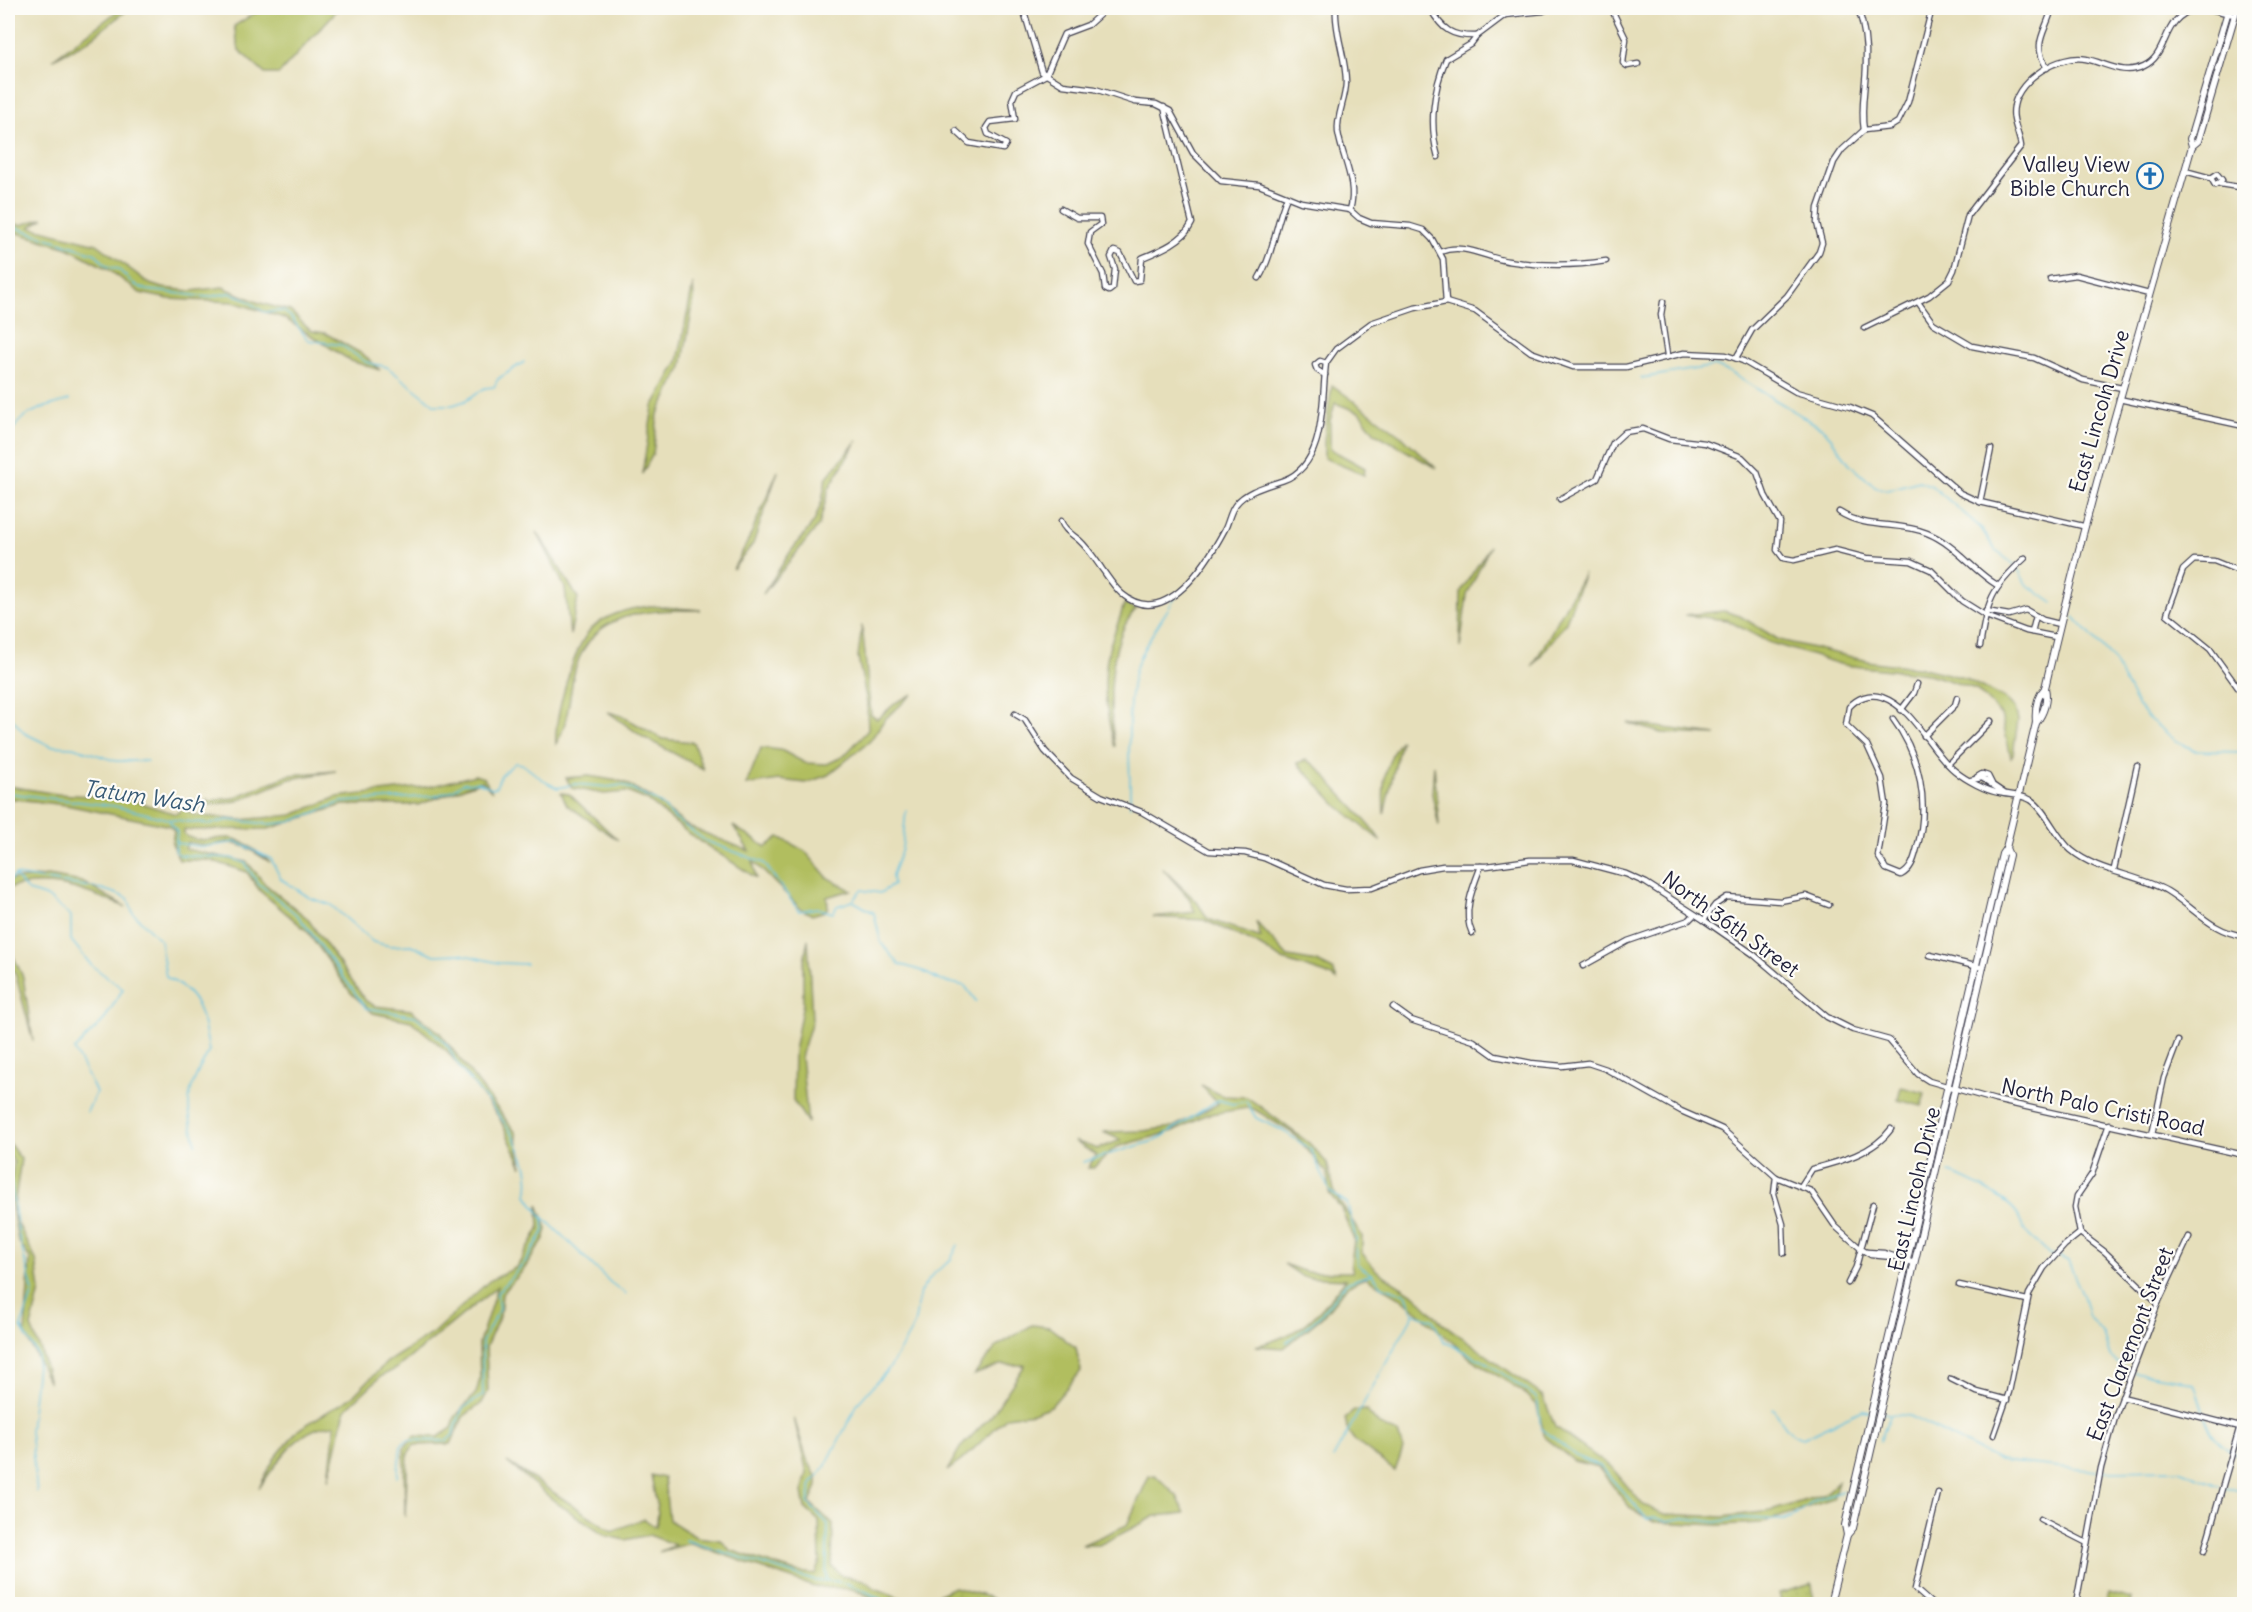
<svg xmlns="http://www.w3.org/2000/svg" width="2252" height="1612" viewBox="0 0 2252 1612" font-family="Delius,sans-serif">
	<defs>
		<pattern id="park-dots" width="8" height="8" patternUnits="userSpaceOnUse" patternTransform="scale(1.5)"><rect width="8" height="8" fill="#b1be5f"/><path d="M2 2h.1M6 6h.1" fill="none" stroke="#98a353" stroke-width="1.8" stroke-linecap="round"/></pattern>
	</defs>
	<rect width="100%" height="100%" fill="#fdfcf7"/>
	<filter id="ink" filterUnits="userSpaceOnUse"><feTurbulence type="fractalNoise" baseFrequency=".0167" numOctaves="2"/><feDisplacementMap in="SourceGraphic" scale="12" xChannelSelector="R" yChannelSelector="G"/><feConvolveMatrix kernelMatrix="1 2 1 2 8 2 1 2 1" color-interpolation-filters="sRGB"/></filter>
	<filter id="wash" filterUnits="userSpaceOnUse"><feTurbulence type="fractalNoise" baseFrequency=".008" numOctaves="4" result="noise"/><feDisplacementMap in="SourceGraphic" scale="24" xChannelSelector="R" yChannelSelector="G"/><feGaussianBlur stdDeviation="1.35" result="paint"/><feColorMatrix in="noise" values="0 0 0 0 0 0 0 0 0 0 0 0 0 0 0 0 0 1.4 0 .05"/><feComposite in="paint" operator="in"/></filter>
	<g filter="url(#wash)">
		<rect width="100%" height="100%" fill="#e6dfbb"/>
		<g fill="#b1be5f" stroke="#6a704d" stroke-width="1.5">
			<path d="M122 8H130L86 42 53 59Z"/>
			<path d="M263 8H339L279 74H265L239 50 234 26Z"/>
			<path d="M44 218 30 227 97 244 150 284 162 288 191 291 223 287 257 302 290 311 311 331 325 333 364 355 380 370 351 361 284 318 233 302 169 299 140 293 108 269 68 248 8 230V223L21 225Z"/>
			<path d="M693 284 694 299 682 367 658 414 653 454 642 474 653 407 678 361Z"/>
			<path d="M1332 385 1403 437 1436 468 1375 433 1359 412 1335 403 1330 421V449L1365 468 1364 475 1324 458V439Z"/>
			<path d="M857 441 829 488 819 525 763 594 791 551 814 522 822 501 826 478Z"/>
			<path d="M778 471 753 544 733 569 748 541Z"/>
			<path d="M537 532 578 598 570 635 565 588Z"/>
			<path d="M1490 546 1467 595 1460 648 1461 591Z"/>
			<path d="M1584 573 1566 622 1532 667Z"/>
			<path d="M1124 604 1136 609C1107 641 1108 706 1115 747 1106 716 1101 682 1109 649 1113 634 1120 620 1124 604Z"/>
			<path d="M651 606 701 610C644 610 587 610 573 678 569 700 568 725 556 744 554 718 573 648 591 629 608 613 630 608 651 606Z"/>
			<path d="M1724 611 1740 616 1779 640 1873 662 1924 668 1964 678 2007 700 2015 708 2018 720 2013 754 2011 757 2001 715 1976 689 1928 674 1843 665 1768 642 1727 620 1685 615Z"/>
			<path d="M862 625 871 715 877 719 897 702 913 694 885 719 870 741 828 775 806 783 779 780 746 785 761 748 781 750 805 763 827 764 844 756 868 730 867 703 858 657Z"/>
			<path d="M608 712 622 716 663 739 693 742 703 769 643 737Z"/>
			<path d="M1628 723 1716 735 1661 733Z"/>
			<path d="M1401 740 1384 814C1382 786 1384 762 1401 740Z"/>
			<path d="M1306 760C1321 767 1326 778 1337 790 1353 807 1368 821 1381 841L1339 807 1297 763Z"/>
			<path d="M1434 765 1439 826 1432 794Z"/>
			<path d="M336 771 290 779 237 801 190 808 188 812 194 815 241 820 292 815 337 797 432 786 475 775 484 778 492 792 482 781 418 805H343L268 829 184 830V834C198 845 213 837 229 838 245 840 258 853 270 862L246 847 228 842 207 846 188 842 185 849 247 862 265 884 307 918 366 1001 375 1006 411 1010 440 1033 516 1133 522 1167 499 1117 448 1052 411 1021 373 1013 351 993 308 932 260 891 247 872 209 860H179L172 843 174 831 170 826 66 805 8 798V786L57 794 124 798 176 814 191 802 233 798 289 775Z"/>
			<path d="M589 776 624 782 652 798 687 826 749 851 733 826 766 847 779 837 805 851 828 878 851 890 827 897 828 907 825 911 812 915 801 909 753 861 756 878 689 834 647 800 627 792 604 794 572 788 566 778Z"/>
			<path d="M561 793 569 794 618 840 567 805Z"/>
			<path d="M1162 868 1197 902 1208 919 1261 938 1256 922 1288 957 1317 962 1333 970 1337 980 1326 974 1283 960 1257 944 1204 920 1153 917 1195 912 1189 898Z"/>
			<path d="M48 876 82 882 126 907C84 891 54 876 8 888V880Z"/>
			<path d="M808 939 812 1020 801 1057 808 1123 793 1100 794 1051 803 1003V966Z"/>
			<path d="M8 945 23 977 33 1041 15 972 8 962Z"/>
			<path d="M1201 1085 1223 1096 1247 1097 1309 1143 1327 1163 1335 1194 1362 1236V1253L1377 1271 1415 1295 1441 1322 1543 1396 1555 1427 1613 1469 1643 1505 1665 1514 1723 1517 1771 1511 1825 1494 1838 1482 1833 1499 1762 1523 1719 1525 1654 1522 1631 1509 1598 1467 1574 1461 1545 1438 1537 1406 1522 1391 1470 1358 1403 1299 1366 1277 1346 1287 1322 1317 1284 1348 1256 1346C1305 1333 1315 1318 1346 1279L1303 1277 1284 1264 1306 1272H1353L1351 1264 1354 1240 1341 1208 1329 1193 1327 1173 1294 1134 1254 1109 1247 1108 1205 1115 1174 1131 1116 1147 1093 1168H1088L1096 1155 1074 1141 1098 1149 1121 1140 1103 1132 1143 1131 1173 1127 1218 1104Z"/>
			<path d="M1901 1087 1925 1093 1922 1106 1898 1100Z"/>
			<path d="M8 1142 21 1159 13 1214 36 1260 40 1291 31 1327 41 1351 49 1383 25 1333 30 1258 18 1241 9 1192 14 1163 8 1152Z"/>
			<path d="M538 1204 547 1229 544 1239 524 1269 502 1294 500 1315 486 1347 488 1391 482 1403 463 1417 451 1444 414 1445 408 1453 405 1517 404 1448 414 1436 438 1437 452 1428 455 1417 476 1393 480 1379 479 1343 497 1287 397 1368 380 1377 345 1410 329 1480 335 1425C298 1426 279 1461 259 1488L274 1459 299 1429 352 1397 387 1362 433 1333 489 1281 517 1267 539 1229Z"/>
			<path d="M1032 1325 1049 1327 1076 1348 1081 1371 1051 1406 1033 1413 1007 1417 962 1460 947 1471 960 1448 992 1415 1025 1365H1000L974 1375 997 1346Z"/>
			<path d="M1366 1410 1379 1425 1398 1433 1403 1449 1395 1471 1355 1441 1348 1432 1345 1418 1354 1411Z"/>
			<path d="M794 1418 806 1457 817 1478V1486L810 1503 833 1524 832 1566 842 1576 864 1580 875 1588 916 1604H887L852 1589 814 1587 691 1543 659 1552 675 1545 649 1535 625 1540 607 1536 558 1504 507 1462 612 1531 644 1519 656 1527 658 1513 651 1475 664 1478 669 1520 696 1537 721 1540 730 1550 795 1572 815 1574 820 1561 819 1521 805 1508 802 1492 807 1473Z"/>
			<path d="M1155 1475 1177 1496 1185 1513 1156 1516 1099 1545H1082L1127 1525 1149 1476Z"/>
			<path d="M2108 1593 2131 1599 2130 1604H2105Z"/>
		</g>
		<g fill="url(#park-dots)" stroke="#6a704d" stroke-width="1.5">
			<path d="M1812 1584 1814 1604H1782L1779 1593Z"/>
			<path d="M954 1587 991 1598 999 1604H928L933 1597Z"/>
		</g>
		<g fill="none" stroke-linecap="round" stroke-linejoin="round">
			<g stroke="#62c1e0" stroke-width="1.5">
				<path d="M8 225 96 254 107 266 118 269 135 285 147 290 208 297 229 293 242 297 264 312 283 311 290 316 308 340 341 345 366 362 387 367 435 405H453L465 401 485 388 494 387 498 379 524 362"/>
				<path d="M1641 378 1715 366 1731 373 1825 430 1849 463 1875 487 1887 490 1919 481 1932 486 1981 528 1996 551 2015 565"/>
				<path d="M8 437C13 431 17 422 23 418 36 408 54 405 69 400"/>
				<path d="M2018 569 2026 584 2053 603"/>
				<path d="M2074 617 2112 658 2137 705 2148 718 2175 740 2196 751 2244 752"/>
				<path d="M8 713 24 733 51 746 73 747 116 761H147"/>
				<path d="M8 793 114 806 168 819 210 824 228 820 270 824 290 822 342 802 435 796 453 790 463 783 478 782 492 788 496 787 501 775 515 763 522 764 547 783 558 788 575 784 608 787 622 785 660 803 675 819 706 841 764 863 799 911 817 908 833 913 837 906 853 901 874 913 881 943 899 964 922 971 939 980 965 986 976 1001"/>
				<path d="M1130 806C1131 762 1123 699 1139 659 1149 636 1164 617 1176 596"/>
				<path d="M169 820 177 832 175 851 180 855 231 858 245 863 257 882 298 916 309 930 366 1008 415 1016C421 1020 446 1043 449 1048 453 1057 457 1064 463 1072 488 1103 538 1151 527 1195L543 1219 544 1231 526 1261 497 1293 499 1309 482 1342 483 1395 462 1409 453 1435 446 1441 407 1440 401 1446 397 1477"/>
				<path d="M176 843 203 847 237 842 271 859 281 879 310 898 331 905 373 942 390 946 411 945 435 955 460 954 499 963 526 964"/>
				<path d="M15 876 28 891 47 897 71 916V940L91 965 123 989 104 1020 74 1050 96 1092 87 1112"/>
				<path d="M8 882 15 875 102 889 128 898 133 913 160 940 166 977C201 995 202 1015 209 1051 187 1092 184 1098 196 1144"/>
				<path d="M854 899 861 890 880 893 893 885 892 875 902 849 906 811"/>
				<path d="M1083 1162 1157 1140 1218 1100 1233 1104 1246 1101 1256 1118 1282 1130 1311 1150 1330 1192 1347 1203 1356 1239 1357 1264 1371 1274"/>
				<path d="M8 1164 19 1237 33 1292 21 1327 38 1356 30 1431 37 1492"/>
				<path d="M1949 1173C1963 1176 2007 1199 2016 1212 2020 1218 2022 1227 2027 1233 2034 1243 2042 1243 2049 1255L2053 1256"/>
				<path d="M543 1217 611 1283 626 1294"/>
				<path d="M2058 1256 2068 1261 2083 1296 2089 1317 2103 1334 2110 1357 2129 1370"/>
				<path d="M1286 1343 1318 1318 1346 1283 1372 1274 1382 1286 1406 1294 1413 1313 1433 1320 1443 1341 1489 1364 1537 1398 1541 1428 1576 1456 1600 1466 1647 1519 1656 1518 1665 1521 1684 1518 1716 1522 1741 1518 1784 1520 1797 1514 1814 1501 1842 1491"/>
				<path d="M2134 1372 2180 1379 2194 1384C2210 1424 2202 1437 2244 1458"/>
				<path d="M1772 1408C1783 1420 1786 1435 1803 1438L1862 1410 1869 1411"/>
				<path d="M1882 1413 1910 1416 2000 1461 2097 1471"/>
				<path d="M1880 1441 1891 1414"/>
				<path d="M1333 1458 1413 1315"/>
				<path d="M2102 1471 2179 1470 2220 1486"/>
				<path d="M2225 1488 2244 1491"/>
				<path d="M685 1540 815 1581C847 1578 863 1591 891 1604"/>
				<path d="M826 1580 828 1524 808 1503 812 1483 825 1467 858 1403 891 1366 914 1326 920 1292 934 1273 950 1261 958 1245"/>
			</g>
		</g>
	</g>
	<g filter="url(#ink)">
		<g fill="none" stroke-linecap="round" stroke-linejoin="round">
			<defs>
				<g id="minor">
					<path d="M1023 8 1042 72 1063 85 1095 89 1135 102 1156 104 1170 111 1193 153 1221 181 1259 185 1301 202 1350 210 1359 218 1371 223 1410 226 1423 230 1432 239 1443 259 1446 302"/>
					<path d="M1336 8C1334 32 1346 56 1346 82 1346 99 1336 116 1338 132 1342 158 1358 183 1350 210"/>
					<path d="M1430 8C1442 30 1452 37 1477 36"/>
					<path d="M1611 8 1626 39 1623 63 1627 66 1638 64"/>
					<path d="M1858 8C1864 26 1867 44 1866 64 1866 86 1860 107 1864 130"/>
					<path d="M2207 8 2234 15"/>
					<path d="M2047 68C2031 43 2046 32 2052 8"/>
					<path d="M1864 130 1890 127 1898 122 1908 102 1932 8"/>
					<path d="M956 131 969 143 1003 149 1006 144 988 134 986 128 990 122 1015 119 1012 100 1016 91 1046 75 1064 34 1088 25 1107 8"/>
					<path d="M1438 157C1429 125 1433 90 1446 59L1471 44 1477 36 1505 15 1543 11 1550 8"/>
					<path d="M2185 171 2211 178 2215 185 2222 180 2217 174 2211 178"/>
					<path d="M2220 184 2244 188"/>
					<path d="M1061 209 1077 218H1100L1101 224 1090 232 1088 244 1103 274 1105 289 1109 291 1113 288 1115 269 1111 257 1114 251 1120 253 1134 281 1140 280 1142 258C1159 251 1184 241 1192 223L1164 107"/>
					<path d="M1440 252C1464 242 1486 258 1508 261 1540 266 1574 266 1606 261"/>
					<path d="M1259 278C1274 253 1275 224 1287 197"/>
					<path d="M2050 279 2076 275 2149 294"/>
					<path d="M1663 302 1661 315 1667 355"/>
					<path d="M1918 302 1933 323 1972 346 2034 358 2083 380 2122 388"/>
					<path d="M1864 328 1929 296 1949 280 1954 270 1968 215 2021 146C2019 132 2011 120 2014 106 2019 78 2060 54 2086 59 2106 63 2123 76 2144 66 2170 54 2160 18 2197 8"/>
					<path d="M1736 358 1752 330 1787 296 1819 252 1822 243 1817 223 1818 208 1834 162 1842 150 1864 130"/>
					<path d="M1325 375 1317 370 1315 365 1320 361 1326 363"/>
					<path d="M2119 399 2244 426"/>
					<path d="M1560 499 1597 479 1613 443 1625 432 1643 429 1669 439 1705 443 1742 457 1757 472 1765 495 1780 522 1777 550 1783 558 1794 560 1835 550 1866 558 1911 561 1931 570 1962 601 1986 616 2026 631 2056 637"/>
					<path d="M1980 502 1991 449"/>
					<path d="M1839 512C1867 530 1898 521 1927 533 1955 544 1972 570 1997 585"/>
					<path d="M1061 521C1064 530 1072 534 1079 540 1088 548 1095 559 1102 569 1108 577 1114 587 1122 594 1166 631 1208 561 1225 529 1229 521 1230 511 1236 504 1247 490 1268 486 1284 480 1327 464 1321 401 1326 363L1336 349 1371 323 1415 308 1446 302 1475 311 1531 352 1573 367H1626L1684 353 1726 355 1743 361 1796 392 1850 407 1872 416 1960 493 1980 502 2083 526"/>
					<path d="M2244 573 2214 561 2194 560 2183 570 2167 614 2210 649 2244 696"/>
					<path d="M1986 611 2009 615 2026 610 2043 620 2059 624"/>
					<path d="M2032 632 2036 616"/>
					<path d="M1980 646C1988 600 1990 590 2025 558"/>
					<path d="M1901 710 1914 693 1917 684"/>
					<path d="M1015 714 1025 720 1045 751 1071 778 1101 796 1142 812 1209 851 1245 853 1264 858 1324 885 1346 889 1372 888 1419 870 1443 866H1487L1530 860H1573L1626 874 1646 883 1704 920 1753 954 1827 1017 1853 1030 1889 1040 1918 1074 1929 1081 1995 1100 2244 1155"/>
					<path d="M1893 719C1920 755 1930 804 1917 848 1914 859 1912 869 1901 875L1886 869 1878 856 1886 804 1882 778 1867 745 1846 725 1849 707C1857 698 1869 693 1882 697 1915 709 1929 750 1955 771 1966 780 1986 791 2000 793 2009 795 2023 795 2031 800 2046 810 2056 837 2071 850 2097 872 2137 874 2167 891 2195 908 2211 932 2244 936"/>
					<path d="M1924 736 1955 705 1957 698"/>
					<path d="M1948 764 1991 721"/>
					<path d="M1977 777 1982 774 1988 776 1992 784"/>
					<path d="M1971 780 1982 778 2004 793"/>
					<path d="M2114 869 2137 766"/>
					<path d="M1704 920 1715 905 1727 897 1780 901 1806 896 1829 905"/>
					<path d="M1472 933C1462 912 1473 887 1481 866"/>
					<path d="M1930 955 1983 968"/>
					<path d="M1583 966 1628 941 1689 920 1694 915"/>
					<path d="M1393 1007 1411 1020 1474 1041 1495 1056 1531 1063 1562 1066 1588 1063 1606 1069 1681 1111 1722 1129 1776 1177 1811 1191 1835 1226 1861 1249 1871 1255 1892 1257"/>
					<path d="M2152 1134 2164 1078 2178 1041"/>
					<path d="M1776 1177 1774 1194 1783 1224 1784 1253"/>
					<path d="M1801 1186 1812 1169C1839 1162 1874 1153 1891 1129"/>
					<path d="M2080 1233 2105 1252 2158 1303"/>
					<path d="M1867 1252 1884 1253 1914 1263"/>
					<path d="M1848 1283 1856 1267 1873 1204"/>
					<path d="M1959 1285 2027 1300"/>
					<path d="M1951 1379 1977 1392 2007 1400"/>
					<path d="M2122 1397 2244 1428"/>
					<path d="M1994 1435 2009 1392 2029 1294 2044 1268 2065 1245 2080 1233 2075 1207 2077 1196 2092 1174 2109 1124"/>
					<path d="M2040 1519 2087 1543"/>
					<path d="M2204 1551 2244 1412"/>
					<path d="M1932 1604 1915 1589 1938 1493"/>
					<path d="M2076 1604 2101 1468 2116 1414 2158 1303 2189 1237"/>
				</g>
				<g id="major">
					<path d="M2192 146 2190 139 2229 8"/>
					<path d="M2036 723C2044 713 2048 700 2045 688"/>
					<path d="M1847 1535 1853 1528 2009 855 2006 848"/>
					<path d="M1830 1604 1847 1535 1845 1525 2002 854 2006 848 2036 723C2035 711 2036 697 2045 688 2087 505 2141 326 2192 146L2198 141 2237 8"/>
				</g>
			</defs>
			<use href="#minor" stroke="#3f3e4e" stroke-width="7"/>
			<use href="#major" stroke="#3f3e4e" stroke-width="8"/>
			<use href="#minor" stroke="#fff" stroke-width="4.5"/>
			<use href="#major" stroke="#fff" stroke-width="6"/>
		</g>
	</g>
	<defs>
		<symbol id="church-ring" viewBox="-11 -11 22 22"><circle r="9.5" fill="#fdfcf7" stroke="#1f6fb2" stroke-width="1.5"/><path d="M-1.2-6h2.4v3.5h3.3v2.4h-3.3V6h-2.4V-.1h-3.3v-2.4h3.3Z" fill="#1f6fb2"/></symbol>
	</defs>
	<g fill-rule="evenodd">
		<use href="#church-ring" x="2135" y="161" width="30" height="30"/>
	</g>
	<g text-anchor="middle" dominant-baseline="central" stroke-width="4.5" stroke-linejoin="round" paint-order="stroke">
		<g font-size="21" fill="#22223b" stroke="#fdfcf7" text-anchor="end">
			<text x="2130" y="164">Valley View<tspan x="2130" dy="24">Bible Church</tspan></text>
		</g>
		<g font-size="21" fill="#22223b" stroke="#fdfcf7">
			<text transform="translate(2099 411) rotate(-74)">East Lincoln Drive</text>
			<text transform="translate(1731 924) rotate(36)">North 36th Street</text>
			<text transform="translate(2103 1107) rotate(12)">North Palo Cristi Road</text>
			<text transform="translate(1914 1189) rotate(-77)">East Lincoln Drive</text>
			<text transform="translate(2130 1344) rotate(-69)">East Claremont Street</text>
		</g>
		<g font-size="22" font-style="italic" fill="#385a75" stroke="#fdfcf7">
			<text transform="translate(144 796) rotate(8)">Tatum Wash</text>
		</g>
	</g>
	<rect width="2252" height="1612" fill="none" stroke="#fdfcf7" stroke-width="30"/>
</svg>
